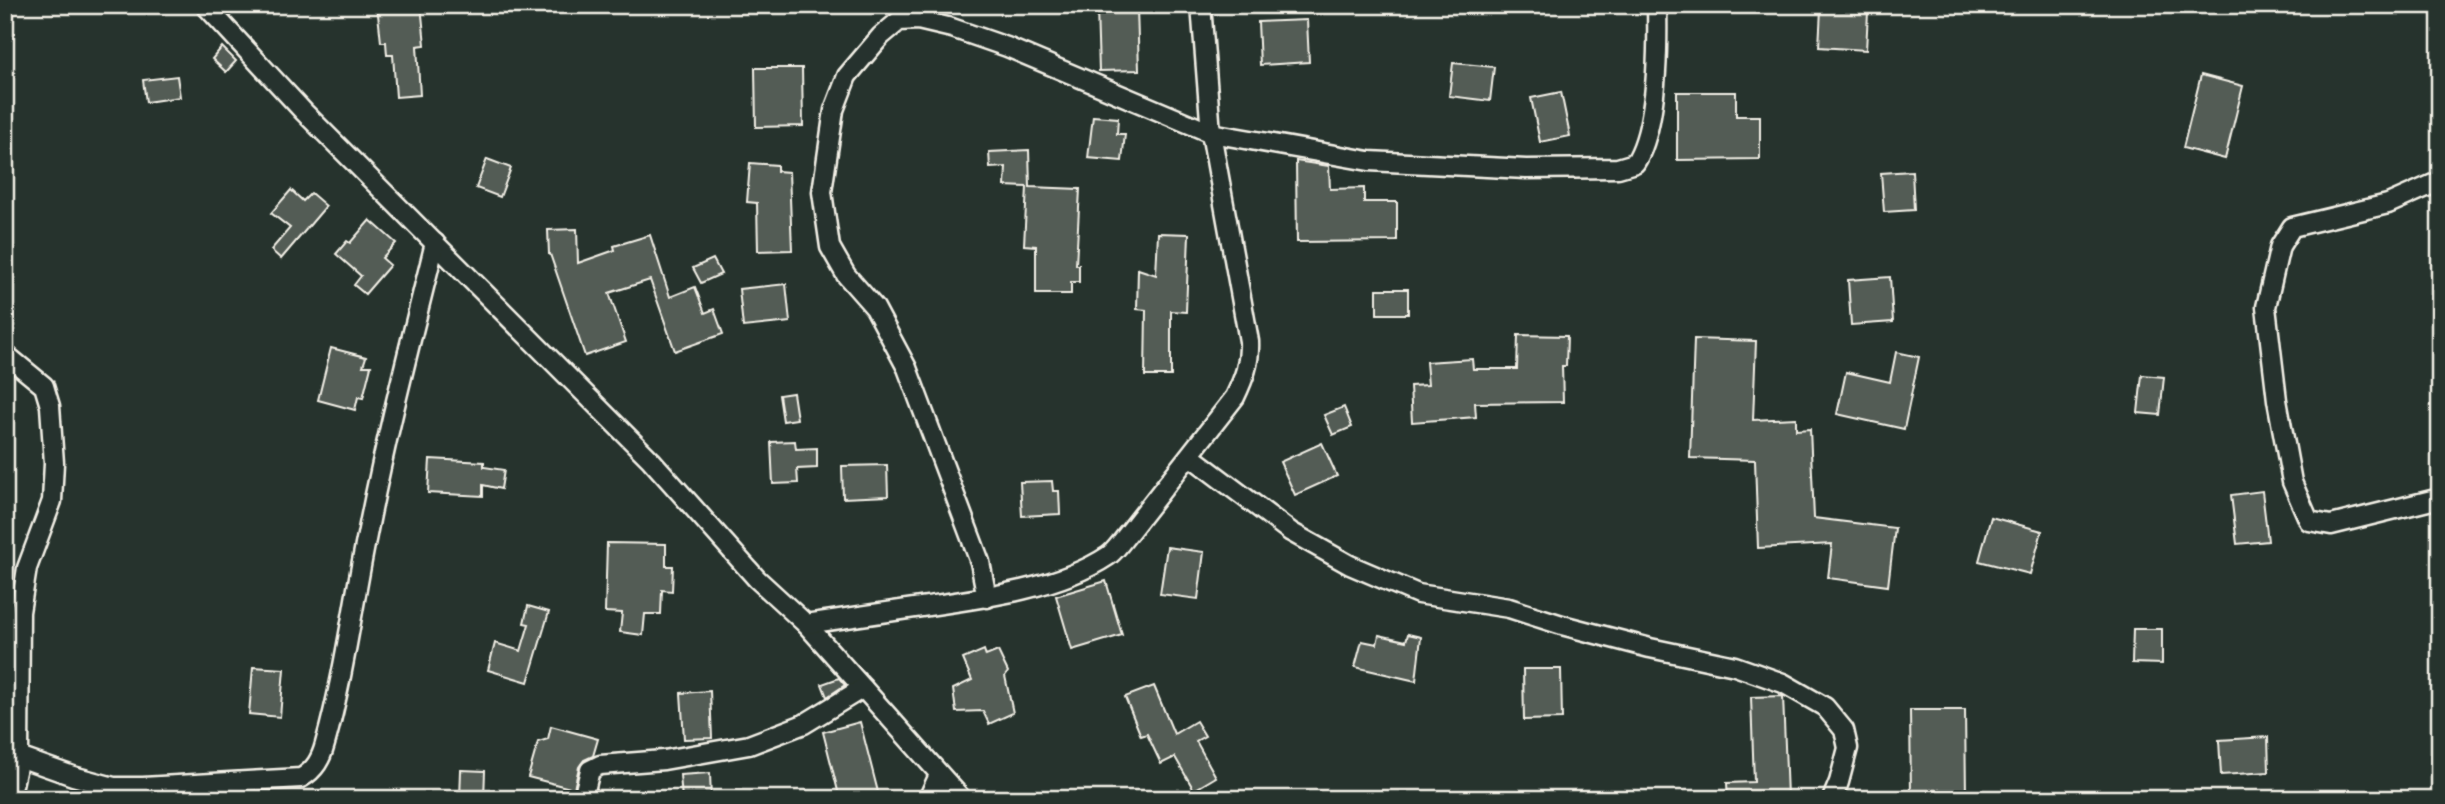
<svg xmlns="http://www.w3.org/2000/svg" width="2445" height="804" viewBox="0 0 2445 804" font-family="Dekko,sans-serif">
	<rect width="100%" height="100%" fill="#26332d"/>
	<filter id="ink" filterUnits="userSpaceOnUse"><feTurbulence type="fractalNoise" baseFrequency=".0143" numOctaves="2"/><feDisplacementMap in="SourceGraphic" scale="14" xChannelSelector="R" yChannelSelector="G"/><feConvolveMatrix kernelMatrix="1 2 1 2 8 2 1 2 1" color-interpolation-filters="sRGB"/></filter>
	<g filter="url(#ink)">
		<g fill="#525c55" stroke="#f4f1e8" stroke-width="2">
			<path d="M377 5H421L425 45 417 46 420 95 396 97 393 55H387L386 42H381Z"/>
			<path d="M1137 8 1139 70 1099 71 1097 9Z"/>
			<path d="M1821 9 1868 12 1866 50 1819 47Z"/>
			<path d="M1307 20 1309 62 1260 65 1258 22Z"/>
			<path d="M222 47 236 61 226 72 212 59Z"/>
			<path d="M1453 63 1494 67 1490 101 1449 96Z"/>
			<path d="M755 68H802L803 126 756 127Z"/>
			<path d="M2201 75 2243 86 2225 159 2183 148Z"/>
			<path d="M177 76 180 97 146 102 143 80Z"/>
			<path d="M1561 92 1570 136 1540 142 1531 98Z"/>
			<path d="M1677 92H1736V116H1760V159L1677 160Z"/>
			<path d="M1093 116 1118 118 1117 134H1125L1122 161 1088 158Z"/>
			<path d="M1029 150 1030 187 1080 189 1076 265H1079V282H1071V294H1036V246L1024 245 1027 187 1005 186 1006 167 990 168 989 152Z"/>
			<path d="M487 159 511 168 500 197 476 188Z"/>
			<path d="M1296 161 1329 166 1330 189 1364 188V202H1397V241L1297 242Z"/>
			<path d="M750 163 777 165V171L789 172 792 250 758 251 757 203 747 202Z"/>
			<path d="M1912 171 1914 210 1884 212 1881 173Z"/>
			<path d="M291 190 303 201 311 193 326 206 281 259 271 250 290 228 271 213Z"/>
			<path d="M370 220 396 243 382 258 390 265 365 294 354 285 361 276 336 254 347 241 350 243Z"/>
			<path d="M577 229 578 263 615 250 614 246 650 235 670 297 695 287 705 313 714 309 723 334 675 351 650 280 609 293 626 342 585 356 550 254H549L548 230Z"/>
			<path d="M1158 233 1189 234 1186 312 1171 311V376H1145L1146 310 1137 309 1138 269 1156 275Z"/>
			<path d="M713 259 721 274 701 283 693 268Z"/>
			<path d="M1890 277 1893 322 1851 325 1848 280Z"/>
			<path d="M786 284 790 322 743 327 739 289Z"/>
			<rect x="1377" y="289" width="31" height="25"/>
			<path d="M1518 335 1567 336 1566 366H1562L1563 402 1475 403 1476 417 1412 422 1410 386 1428 385 1426 362 1472 359 1473 369H1517Z"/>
			<path d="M1694 339 1756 341 1753 420 1796 418V430L1810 429 1814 518 1895 528 1888 586 1828 578 1832 544 1758 548 1755 460 1690 458Z"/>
			<path d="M331 348 366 357 363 366H371L363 398 358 397 355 410 318 400Z"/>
			<path d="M1896 352 1919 357 1904 429 1837 414 1846 372 1890 382Z"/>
			<path d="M2142 375 2164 377 2160 415 2138 413Z"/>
			<path d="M793 393 797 419 783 421 779 395Z"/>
			<path d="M1344 407 1352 427 1333 435 1324 415Z"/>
			<path d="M795 441 796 449 817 448V468L797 469 798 483 773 484 771 442Z"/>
			<path d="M1322 443 1337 476 1295 495 1280 462Z"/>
			<path d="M430 459 484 462V467L504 470 501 489 483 485V496L428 493Z"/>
			<path d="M887 465 888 496 843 498 842 466Z"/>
			<path d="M1052 481 1053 491H1059L1060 514 1022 516 1020 482Z"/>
			<path d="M2262 491 2268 541 2237 544 2231 495Z"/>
			<path d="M1991 517 2042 531 2030 574 1979 561Z"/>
			<path d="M607 543 666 544V566H673L672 591 662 590 661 614H645L643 635 620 632 622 613 605 612Z"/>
			<path d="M1167 547 1204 552 1198 599 1160 594Z"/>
			<path d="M1106 581 1122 635 1072 650 1056 596Z"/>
			<path d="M528 606 549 612 528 682 488 670 495 643 521 651 529 624 524 623Z"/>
			<path d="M2133 629H2162V664L2132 663Z"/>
			<path d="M1408 634 1421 637 1416 681 1355 667 1362 641 1377 644 1379 635 1406 641Z"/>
			<path d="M984 650 986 656 998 651 1008 672 1005 676 1013 713 989 724 983 711 956 712 953 689 972 680 963 659Z"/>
			<path d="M253 667 284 669 280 717 249 714Z"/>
			<path d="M1523 669H1561L1562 719 1524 720Z"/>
			<path d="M839 678 845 685 827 697 822 684Z"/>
			<path d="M1154 686 1174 734 1196 721 1205 736 1196 741 1216 777 1194 790 1175 757 1161 764 1147 734 1141 736 1125 697Z"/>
			<path d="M710 691 712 738 684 739 681 693Z"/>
			<path d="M1783 696 1787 796 1728 799 1727 783 1754 782 1751 697Z"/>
			<path d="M1910 710H1965L1966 796H1911Z"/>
			<path d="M860 722 878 792 853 799H840L823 732Z"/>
			<path d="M551 726 598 739 593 756 584 760 579 767 574 789 528 777 538 742 548 739Z"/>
			<path d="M2268 737 2269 772 2221 775 2219 740Z"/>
			<path d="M461 770 485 771 484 799H460Z"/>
			<path d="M710 773 711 799H682L680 775Z"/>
		</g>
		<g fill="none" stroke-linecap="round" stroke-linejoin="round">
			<defs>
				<g id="street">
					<path d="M205 5 304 112 651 460 757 579 806 624 962 799"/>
					<path d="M2440 181 2388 204 2292 227 2280 246 2266 307 2277 400 2292 482 2309 521 2331 525 2440 498"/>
					<path d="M5 354 44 386 50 406 54 463 52 501 27 568 20 612 19 757 10 799"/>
					<path d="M1190 456 1291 532 1350 565 1418 594 1509 608 1562 625 1650 648 1735 666 1783 683 1825 707 1844 730 1848 748 1839 782 1832 799"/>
					<path d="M987 598 980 562 907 368 875 308 846 275 830 247 822 192 834 110 847 76 881 36 899 21 918 20 952 28 1007 47 1211 133 1369 161 1526 169 1618 168 1635 163C1658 127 1658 48 1657 5"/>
					<path d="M806 624C846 618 887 612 928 606 985 598 1060 588 1108 556 1114 552 1118 546 1123 540L1235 397C1244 378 1250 363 1249 341L1211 133 1201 5"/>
					<path d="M19 757 73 776 114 787H143L301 778C315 770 321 759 325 744 344 676 353 604 367 535 386 436 411 340 435 243"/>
					<path d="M583 799 590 770 600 765 664 760 749 745 804 724 863 688"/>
					<path d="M928 799 939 775"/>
				</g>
			</defs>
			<use href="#street" stroke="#f4f1e8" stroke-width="23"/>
			<use href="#street" stroke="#26332d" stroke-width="18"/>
		</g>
	</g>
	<rect width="2445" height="804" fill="none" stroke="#26332d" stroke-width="28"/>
	<rect x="14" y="14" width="2417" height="776" fill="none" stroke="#f4f1e8" stroke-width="2.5" filter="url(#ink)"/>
</svg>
